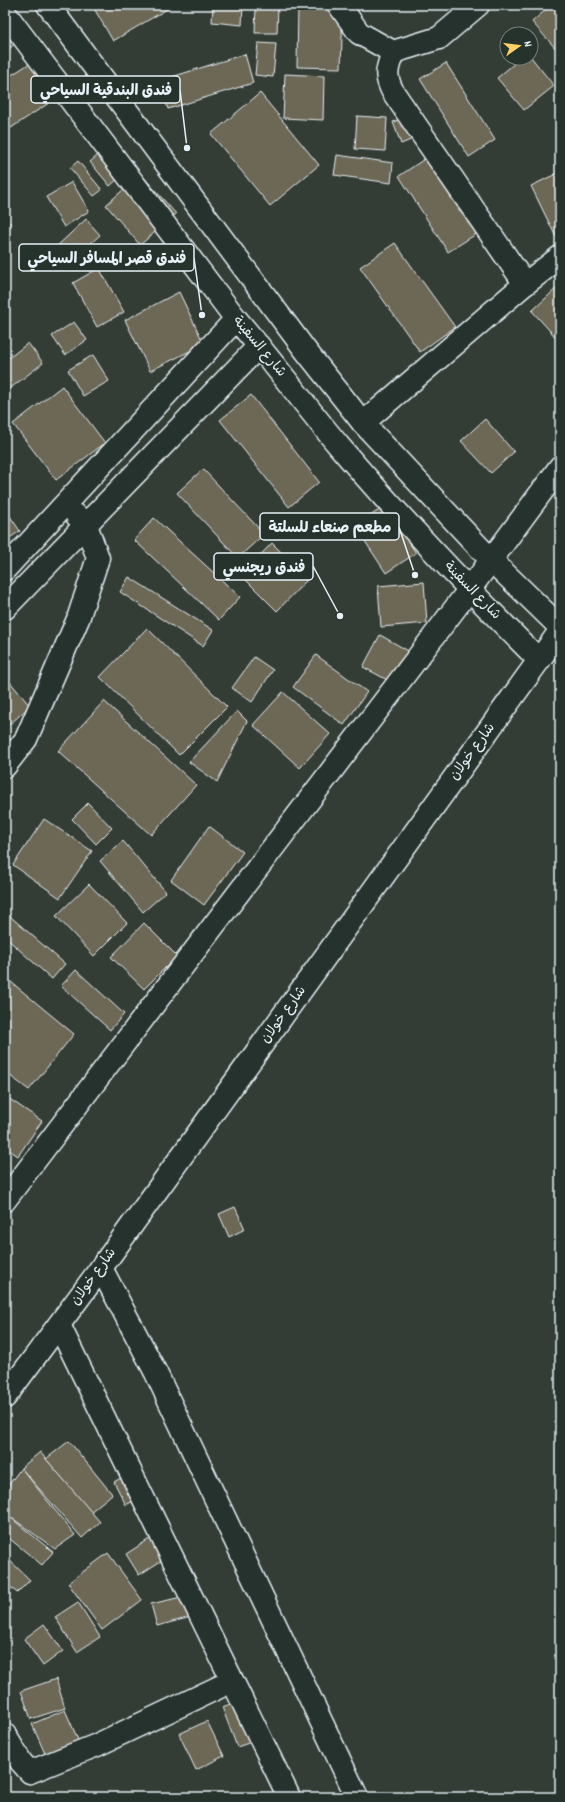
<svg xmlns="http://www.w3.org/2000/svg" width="565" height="1802" viewBox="0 0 565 1802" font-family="Dekko,'Playpen Sans Arabic',sans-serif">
	<rect width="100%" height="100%" fill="#343d35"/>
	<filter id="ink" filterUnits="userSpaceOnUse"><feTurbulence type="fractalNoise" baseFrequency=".025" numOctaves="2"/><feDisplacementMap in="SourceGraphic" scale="8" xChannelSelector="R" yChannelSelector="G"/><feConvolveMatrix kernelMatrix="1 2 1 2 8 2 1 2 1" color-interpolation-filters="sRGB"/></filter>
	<g filter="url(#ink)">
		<g fill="#6d6755" stroke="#e8f1f8">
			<path d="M92 5H174L113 41Z"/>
			<path d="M213 5H243L242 25 212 22Z"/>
			<path d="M256 5H278L277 33H255Z"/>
			<path d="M298 5H343L341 68 297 67Z"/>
			<path d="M551 5H560V48L557 50 532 22Z"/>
			<path d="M5 17 29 30 5 53Z"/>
			<path d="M258 43 276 44 273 77 255 75Z"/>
			<path d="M245 54 253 83 168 109 159 81Z"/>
			<path d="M40 57 64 93 5 132V79Z"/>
			<path d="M531 57 554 86 524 110 497 78 521 58Z"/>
			<path d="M446 63 495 140 469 157 420 79Z"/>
			<path d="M285 74 324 76 323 120 283 118Z"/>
			<path d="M260 93 319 165 270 206 211 134Z"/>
			<path d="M357 116 387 118 385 151 355 149Z"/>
			<path d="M404 118 413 139 401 144 393 122Z"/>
			<path d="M112 143 132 166 110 186 90 162Z"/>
			<path d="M435 152 484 229 448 252 399 176Z"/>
			<path d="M337 155 393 163 391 183 334 175Z"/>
			<path d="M78 161 102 190 94 196 70 168Z"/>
			<path d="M560 172V236L556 237 531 186Z"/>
			<path d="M141 174 176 214 140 245 106 205Z"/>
			<path d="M72 182 89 211 64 227 46 197Z"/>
			<path d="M5 218 12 225 5 232Z"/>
			<path d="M86 219 100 235 69 263 55 248Z"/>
			<path d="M395 243 455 327 420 352 360 267Z"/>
			<path d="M99 268 124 312 97 327 73 283Z"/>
			<path d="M560 285V342L532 311Z"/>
			<path d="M179 292 204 344 150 371 125 320Z"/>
			<path d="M74 322 87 340 65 355 52 336Z"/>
			<path d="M28 343 43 363 8 390 5 387V361Z"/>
			<path d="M93 355 109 381 83 396 68 370Z"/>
			<path d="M62 386 105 443 56 480 13 424Z"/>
			<path d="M251 395 319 482 289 507 220 420Z"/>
			<path d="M485 419 514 452 491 473 461 441Z"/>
			<path d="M203 469 264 534 238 558 177 493Z"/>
			<path d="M385 506 416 553 386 573 355 526Z"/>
			<path d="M5 509 20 531 5 541Z"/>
			<path d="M154 518 240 597 219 620 134 540Z"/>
			<path d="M272 543 308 579 277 611 241 575Z"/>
			<path d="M129 577 213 630 203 646 120 592Z"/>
			<path d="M424 582 427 623 381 627 378 586Z"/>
			<path d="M147 628 227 707 179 755 100 677Z"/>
			<path d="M380 635 412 653 395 684 363 667Z"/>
			<path d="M316 655 367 692 344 725 293 687Z"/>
			<path d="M254 657 273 670 252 702 232 688Z"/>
			<path d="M5 676 30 706 9 725 5 720Z"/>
			<path d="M283 692 330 734 300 768 253 725Z"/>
			<path d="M104 701 196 785 151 835 58 751Z"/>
			<path d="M237 711 247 721 217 782 189 762Z"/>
			<path d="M88 803 112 828 96 844 72 819Z"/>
			<path d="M44 819 92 851 60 898 13 865Z"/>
			<path d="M209 826 243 852 204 905 171 880Z"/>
			<path d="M123 841 166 892 143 912 100 861Z"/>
			<path d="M89 884 127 923 94 956 56 916Z"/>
			<path d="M5 912 65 964 52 979 5 937Z"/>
			<path d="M144 923 177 956 144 989 111 957Z"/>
			<path d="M76 970 124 1014 110 1030 61 986Z"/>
			<path d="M5 977 74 1034 29 1090 5 1072Z"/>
			<path d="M5 1096 42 1121 18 1156 5 1147Z"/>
			<path d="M235 1207 245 1229 229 1237 219 1214Z"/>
			<path d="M69 1441 112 1494 89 1513 46 1459Z"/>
			<path d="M40 1452 100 1522 82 1538 21 1468Z"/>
			<path d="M21 1468 75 1535 55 1549 5 1513V1490Z"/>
			<path d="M131 1472 144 1495 126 1505 114 1482Z"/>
			<path d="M5 1513 53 1552 42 1565 5 1535Z"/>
			<path d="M162 1531 175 1552 139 1575 126 1554Z"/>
			<path d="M108 1553 142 1600 102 1630 68 1583Z"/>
			<path d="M5 1556 30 1580 17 1593 5 1582Z"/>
			<path d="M186 1596 191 1617 157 1626 151 1604Z"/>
			<path d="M78 1602 100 1637 77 1652 55 1617Z"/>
			<path d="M44 1624 63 1651 43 1666 24 1639Z"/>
			<path d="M56 1679 65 1708 31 1719 21 1691Z"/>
			<path d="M248 1698 263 1738 237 1747 222 1707Z"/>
			<path d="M65 1710 79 1742 46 1756 32 1724Z"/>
			<path d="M207 1721 224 1756 196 1770 179 1734Z"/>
		</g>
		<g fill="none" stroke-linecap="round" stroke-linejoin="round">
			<defs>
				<g id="minor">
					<path d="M339 5 359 33 393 52 439 38 478 5"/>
					<path d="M393 52C387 69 384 75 393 92L525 284"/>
					<path d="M363 423 525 284 560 257"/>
					<path d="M5 569 236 319"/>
					<path d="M5 608 259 346"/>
					<path d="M5 766 26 739 78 619 98 558 86 525 77 516"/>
					<path d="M101 1268 156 1373 357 1797"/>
					<path d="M59 1325 289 1797"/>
					<path d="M5 1735 21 1762 30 1772 97 1745 232 1681"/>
				</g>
				<g id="tertiary">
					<path d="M48 5 306 351 363 423 491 560 560 627"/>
					<path d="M5 13 236 319C272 360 304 404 339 446 402 520 470 591 539 660"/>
				</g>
				<g id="primary">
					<path d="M5 1200 469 590 560 467"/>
					<path d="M5 1397 101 1268 560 631"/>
				</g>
			</defs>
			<use href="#minor" stroke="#e8f1f8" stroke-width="25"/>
			<use href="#tertiary" stroke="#e8f1f8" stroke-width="25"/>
			<use href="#primary" stroke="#e8f1f8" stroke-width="25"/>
			<use href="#minor" stroke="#26332d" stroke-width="22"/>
			<use href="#tertiary" stroke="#26332d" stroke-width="22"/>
			<use href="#primary" stroke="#26332d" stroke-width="22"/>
		</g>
	</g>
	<g text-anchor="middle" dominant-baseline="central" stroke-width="3.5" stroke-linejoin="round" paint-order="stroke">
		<g font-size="14" fill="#e8f1f8" stroke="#26332d">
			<text transform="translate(259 347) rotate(50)">شارع السفينة</text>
			<text transform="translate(472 591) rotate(46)">شارع السفينة</text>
			<text transform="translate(473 752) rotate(-54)">شارع خولان</text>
			<text transform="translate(284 1015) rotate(-54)">شارع خولان</text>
			<text transform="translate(94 1277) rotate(-54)">شارع خولان</text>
		</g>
	</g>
	<path fill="none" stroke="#e8f1f8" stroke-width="1.5" d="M187 148L180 90M202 315L194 258M415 575L399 527M340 616L313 566"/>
	<g fill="#e8f1f8" stroke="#26332d" stroke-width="1.5">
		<circle cx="187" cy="148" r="4"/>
		<circle cx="202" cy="315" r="4"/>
		<circle cx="415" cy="575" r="4"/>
		<circle cx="340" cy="616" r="4"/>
	</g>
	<g fill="#26332d" stroke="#e8f1f8" stroke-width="1.5">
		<rect x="31" y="76" width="149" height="27" rx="4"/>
		<rect x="19" y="244" width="175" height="27" rx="4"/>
		<rect x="260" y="513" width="139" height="27" rx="4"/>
		<rect x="214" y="553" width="99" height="27" rx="4"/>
	</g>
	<g font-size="15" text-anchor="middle" font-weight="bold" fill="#e8f1f8">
		<text x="106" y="95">فندق البندقية السياحي</text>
		<text x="107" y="263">فندق قصر المسافر السياحي</text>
		<text x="330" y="532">مطعم صنعاء للسلتة</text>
		<text x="264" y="572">فندق ريجنسي</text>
	</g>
	<rect width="565" height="1802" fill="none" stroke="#26332d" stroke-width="20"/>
	<rect x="10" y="10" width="545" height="1782" fill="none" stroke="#e8f1f8" stroke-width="1.5" filter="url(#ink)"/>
	<g transform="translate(519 46) rotate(76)"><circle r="19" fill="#26332d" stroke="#747f7e"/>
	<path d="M0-3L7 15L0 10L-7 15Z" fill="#ffd166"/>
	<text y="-6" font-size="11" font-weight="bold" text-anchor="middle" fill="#e8f1f8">N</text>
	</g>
</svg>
